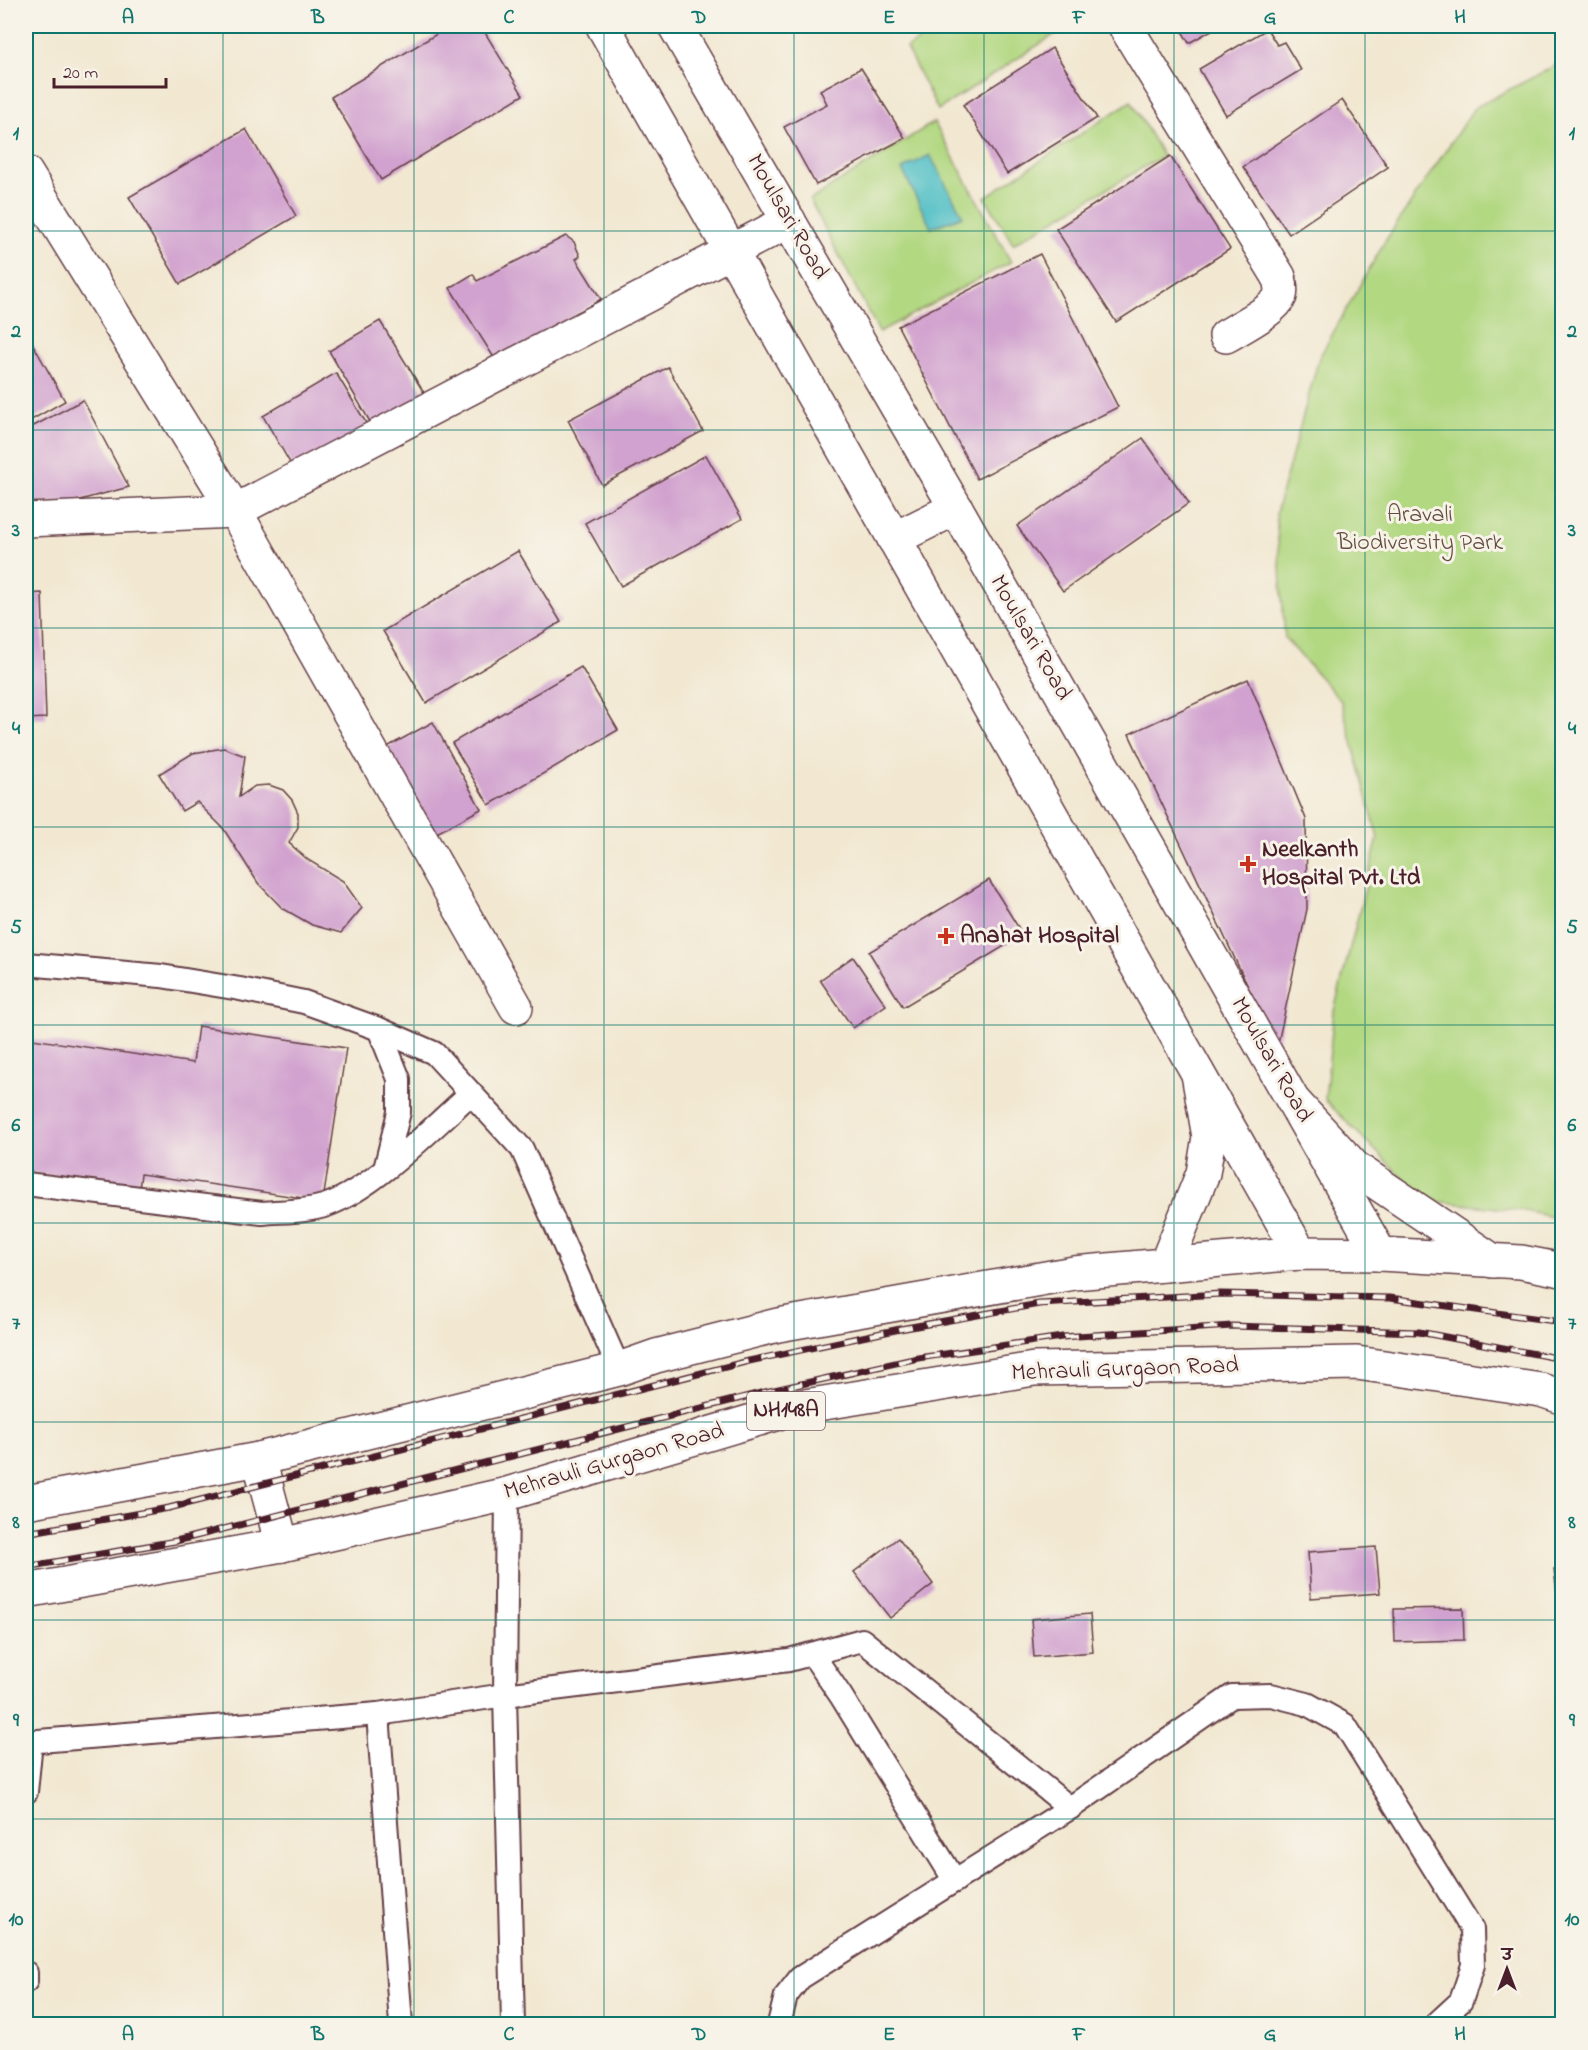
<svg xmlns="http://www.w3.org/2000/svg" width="1588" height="2050" viewBox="0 0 1588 2050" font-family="'Indie Flower','Playpen Sans Deva',sans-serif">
	<rect width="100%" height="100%" fill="#f7f3e8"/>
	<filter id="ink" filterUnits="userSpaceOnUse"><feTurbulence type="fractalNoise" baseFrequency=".0167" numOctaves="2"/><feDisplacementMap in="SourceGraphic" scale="12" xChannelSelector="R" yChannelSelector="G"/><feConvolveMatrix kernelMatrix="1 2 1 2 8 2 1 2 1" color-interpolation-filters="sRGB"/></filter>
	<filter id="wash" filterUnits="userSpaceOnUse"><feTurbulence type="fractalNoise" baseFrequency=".008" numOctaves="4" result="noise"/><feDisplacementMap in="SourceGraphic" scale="24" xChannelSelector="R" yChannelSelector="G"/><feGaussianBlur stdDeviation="1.35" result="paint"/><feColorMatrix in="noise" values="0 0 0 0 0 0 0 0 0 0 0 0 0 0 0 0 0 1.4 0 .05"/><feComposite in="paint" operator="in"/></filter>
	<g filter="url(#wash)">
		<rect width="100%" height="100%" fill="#f2e8d2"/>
		<g fill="#b2d882" stroke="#7e7c56" stroke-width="1.5">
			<path d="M944 26H1066V27L938 110 906 48Z"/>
			<path d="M1562 62V1219L1525 1211 1425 1200 1325 1100 1334 1011 1378 838 1341 701 1285 638 1276 513 1319 358 1384 243 1474 108Z"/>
			<path d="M1131 101 1163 156 1013 244 985 197Z"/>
			<path d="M934 122 1011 262 879 332 810 200Z"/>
		</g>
		<path fill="#51c0c6" stroke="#4e7078" stroke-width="1.5" d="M930 155 963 216 931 228 902 169Z"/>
		<g id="blocks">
			<g fill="#d1a2cf">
				<path d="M450 26H481L523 95 381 180 331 97Z"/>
				<path d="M1179 26H1219L1189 43Z"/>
				<path d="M1267 29 1277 45 1284 42 1301 70 1226 115 1199 69Z"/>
				<path d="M1052 48 1097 118 1007 174 963 105Z"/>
				<path d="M861 68 905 138 816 185 784 127 827 104 820 90Z"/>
				<path d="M1342 100 1388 167 1289 234 1243 167Z"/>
				<path d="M246 129 296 216 180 284 129 197Z"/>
				<path d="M1170 156 1230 249 1116 322 1056 229Z"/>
				<path d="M566 236 574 242 580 256 576 259 601 299 498 364 450 288 473 274 477 281Z"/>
				<path d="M1040 254 1118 407 977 479 898 326Z"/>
				<path d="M380 321 426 396 373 427 329 351Z"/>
				<path d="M26 332 65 401 26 423Z"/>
				<path d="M668 367 703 431 602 485 568 420Z"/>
				<path d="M336 373 371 431 297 475 263 416Z"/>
				<path d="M83 400 129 487 72 502 26 504V430Z"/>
				<path d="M1143 438 1189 503 1063 591 1017 526Z"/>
				<path d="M706 455 742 519 621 586 585 523Z"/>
				<path d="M518 551 561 622 426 703 383 631Z"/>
				<path d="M42 593 46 718 26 719V594Z"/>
				<path d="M581 667 618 730 489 805 452 743Z"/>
				<path d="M1248 679 1306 819 1307 909 1277 1048 1129 734Z"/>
				<path d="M433 722 481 809 435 834 387 747Z"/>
				<path d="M224 748 245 756 239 797 255 786 269 785 283 790 292 800 298 813V827L289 843 308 860 343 881 362 908 341 933 312 925 282 908 258 883 223 828 197 802 182 811 159 774 193 753Z"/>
				<path d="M989 880 1023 935 903 1007 869 952Z"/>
				<path d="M853 957 886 1005 853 1028 820 980Z"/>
				<path d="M198 1026 346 1048 323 1201 141 1174 139 1189 26 1172V1038L193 1063Z"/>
				<path d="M898 1538 933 1584 890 1618 854 1572Z"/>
				<path d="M1376 1547 1380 1593 1311 1598 1308 1552Z"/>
				<path d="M1562 1568V1627H1561L1554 1569Z"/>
				<path d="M1463 1608 1464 1640 1395 1642 1394 1609Z"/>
				<path d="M1090 1614 1093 1652 1034 1657 1031 1619Z"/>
			</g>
		</g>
	</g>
	<g filter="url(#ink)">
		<use href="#blocks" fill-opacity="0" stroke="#633d44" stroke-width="1.5"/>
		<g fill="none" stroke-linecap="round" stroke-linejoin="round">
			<defs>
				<g id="lane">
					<path d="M26 964 161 976 240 989 304 1002 379 1029 434 1053 522 1149 619 1369"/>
					<path d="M379 1029 399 1079V1112L385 1169"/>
					<path d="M26 1184 262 1213C283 1211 307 1212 327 1205 375 1187 431 1129 470 1094"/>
					<path d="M507 1494 505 1695 513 2024"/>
					<path d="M813 1655 841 1696 955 1881"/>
					<path d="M378 1714 401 2024"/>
					<path d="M26 1742 378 1714 505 1695 789 1660 862 1640 1070 1808"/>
					<path d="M26 1792 31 1741"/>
					<path d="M26 1973V1981"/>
					<path d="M779 2024 786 1996 800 1978 1070 1808 1232 1696 1271 1695 1307 1704 1345 1725 1472 1929 1473 1965 1461 2001 1436 2024"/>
				</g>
				<g id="street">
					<path d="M1125 26 1279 277C1280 284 1282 290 1280 296 1275 310 1239 328 1226 336"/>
					<path d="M26 173 235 511 516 1007"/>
					<path d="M26 520 235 511 789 221"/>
				</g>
				<g id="secondary">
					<path d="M603 26 1300 1253"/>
					<path d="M675 26 956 508 1380 1254"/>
					<path d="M894 539 956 508"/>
				</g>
				<g id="primary">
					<path d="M1295 1103 1355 1168 1493 1261"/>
					<path d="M1166 1264 1203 1173 1209 1137 1198 1074"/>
				</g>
				<g id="highway">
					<path d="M259 1459 282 1545"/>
					<path d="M26 1502 259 1459 619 1369 656 1356 778 1325 1074 1273 1300 1253 1380 1254 1521 1262 1562 1270"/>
					<path d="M26 1591 282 1545 507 1494 799 1407 1034 1369 1357 1363 1541 1390 1562 1397"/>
				</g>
			</defs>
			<use href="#lane" stroke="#633d44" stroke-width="26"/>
			<use href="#street" stroke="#633d44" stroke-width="36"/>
			<use href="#secondary" stroke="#633d44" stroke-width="36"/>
			<use href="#primary" stroke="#633d44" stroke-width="36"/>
			<use href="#highway" stroke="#633d44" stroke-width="36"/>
			<use href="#lane" stroke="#fff" stroke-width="22"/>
			<use href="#street" stroke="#fff" stroke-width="33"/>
			<use href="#secondary" stroke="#fff" stroke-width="33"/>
			<use href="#primary" stroke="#fff" stroke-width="33"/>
			<use href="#highway" stroke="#fff" stroke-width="33"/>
			<defs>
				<g id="rail">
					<path d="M26 1533 169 1508 749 1361 900 1329 1039 1304 1221 1294 1390 1298 1562 1322"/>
					<path d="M26 1567 176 1541 761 1393 918 1358 1062 1337 1232 1326 1419 1332 1562 1359"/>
				</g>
			</defs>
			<use href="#rail" stroke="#4a1f2b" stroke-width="7"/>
			<use href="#rail" stroke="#f7f3e8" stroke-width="4.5" stroke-dasharray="14" stroke-linecap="butt"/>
		</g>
	</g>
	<path fill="none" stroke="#0f766e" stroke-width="1.5" stroke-opacity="0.55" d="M223 26V2024M414 26V2024M604 26V2024M794 26V2024M984 26V2024M1174 26V2024M1365 26V2024M26 231H1562M26 430H1562M26 628H1562M26 827H1562M26 1025H1562M26 1223H1562M26 1422H1562M26 1620H1562M26 1819H1562"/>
	<g fill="#c8321e" stroke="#f7f3e8" stroke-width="2">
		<path d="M1245 855h6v6h6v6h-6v6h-6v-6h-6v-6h6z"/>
		<path d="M943 927h6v6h6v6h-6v6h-6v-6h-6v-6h6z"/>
	</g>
	<g text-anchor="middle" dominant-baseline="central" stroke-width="6" stroke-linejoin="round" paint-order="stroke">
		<rect fill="#f7f3e8" stroke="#7e5f64" stroke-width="1.5" x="747" y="1392" width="78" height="38" rx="4.5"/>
		<g font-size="22" font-weight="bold" fill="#4a1f2b">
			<text x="786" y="1411">NH148A</text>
		</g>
		<g font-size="24" fill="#4a1f2b" stroke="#f7f3e8">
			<text transform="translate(787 217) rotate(60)">Moulsari Road</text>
			<text transform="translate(1030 638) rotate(60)">Moulsari Road</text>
			<text transform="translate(1271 1060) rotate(60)">Moulsari Road</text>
			<text transform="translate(1125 1370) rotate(-2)">Mehrauli Gurgaon Road</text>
			<text transform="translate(614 1462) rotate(-16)">Mehrauli Gurgaon Road</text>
		</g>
		<g font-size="24" fill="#644d41" stroke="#f7f3e8">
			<text x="1420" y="515">Aravali<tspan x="1420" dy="28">Biodiversity Park</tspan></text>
		</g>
		<g font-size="24" font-weight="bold" fill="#4a1f2b" stroke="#f7f3e8" text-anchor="start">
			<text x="1262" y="850">Neelkanth<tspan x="1262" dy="28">Hospital Pvt. Ltd</tspan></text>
			<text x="960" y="936">Anahat Hospital</text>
		</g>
	</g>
	<rect width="1588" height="2050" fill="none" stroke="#f7f3e8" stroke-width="66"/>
	<g transform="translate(1507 1969)" stroke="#f7f3e8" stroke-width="4.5" paint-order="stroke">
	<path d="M0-4.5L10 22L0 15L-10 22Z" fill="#4a1f2b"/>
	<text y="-9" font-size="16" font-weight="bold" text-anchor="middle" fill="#4a1f2b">उ</text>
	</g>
	<path d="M54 78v9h112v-9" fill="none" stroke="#4a1f2b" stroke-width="3"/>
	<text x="63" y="78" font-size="18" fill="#4a1f2b" stroke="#f7f3e8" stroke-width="4.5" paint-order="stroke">20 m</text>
	<rect x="33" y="33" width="1522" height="1984" fill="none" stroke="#0f766e" stroke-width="2"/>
	<g font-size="20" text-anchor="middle" font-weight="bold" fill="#0f766e">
		<text x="128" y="23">A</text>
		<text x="318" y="23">B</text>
		<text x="509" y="23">C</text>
		<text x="699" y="23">D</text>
		<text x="889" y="23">E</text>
		<text x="1079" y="23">F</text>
		<text x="1270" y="23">G</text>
		<text x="1460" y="23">H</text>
		<text x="16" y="139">1</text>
		<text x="1572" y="139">1</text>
		<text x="16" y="337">2</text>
		<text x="1572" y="337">2</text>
		<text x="16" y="536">3</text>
		<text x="1572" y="536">3</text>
		<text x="16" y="734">4</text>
		<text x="1572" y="734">4</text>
		<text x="16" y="933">5</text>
		<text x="1572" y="933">5</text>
		<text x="16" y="1131">6</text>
		<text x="1572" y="1131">6</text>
		<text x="16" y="1329">7</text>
		<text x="1572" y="1329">7</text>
		<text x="16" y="1528">8</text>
		<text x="1572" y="1528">8</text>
		<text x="16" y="1726">9</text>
		<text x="1572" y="1726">9</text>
		<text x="16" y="1925">10</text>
		<text x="1572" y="1925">10</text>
		<text x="128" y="2040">A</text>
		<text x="318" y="2040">B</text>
		<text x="509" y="2040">C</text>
		<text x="699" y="2040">D</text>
		<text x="889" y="2040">E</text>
		<text x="1079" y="2040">F</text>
		<text x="1270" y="2040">G</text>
		<text x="1460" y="2040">H</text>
	</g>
</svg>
